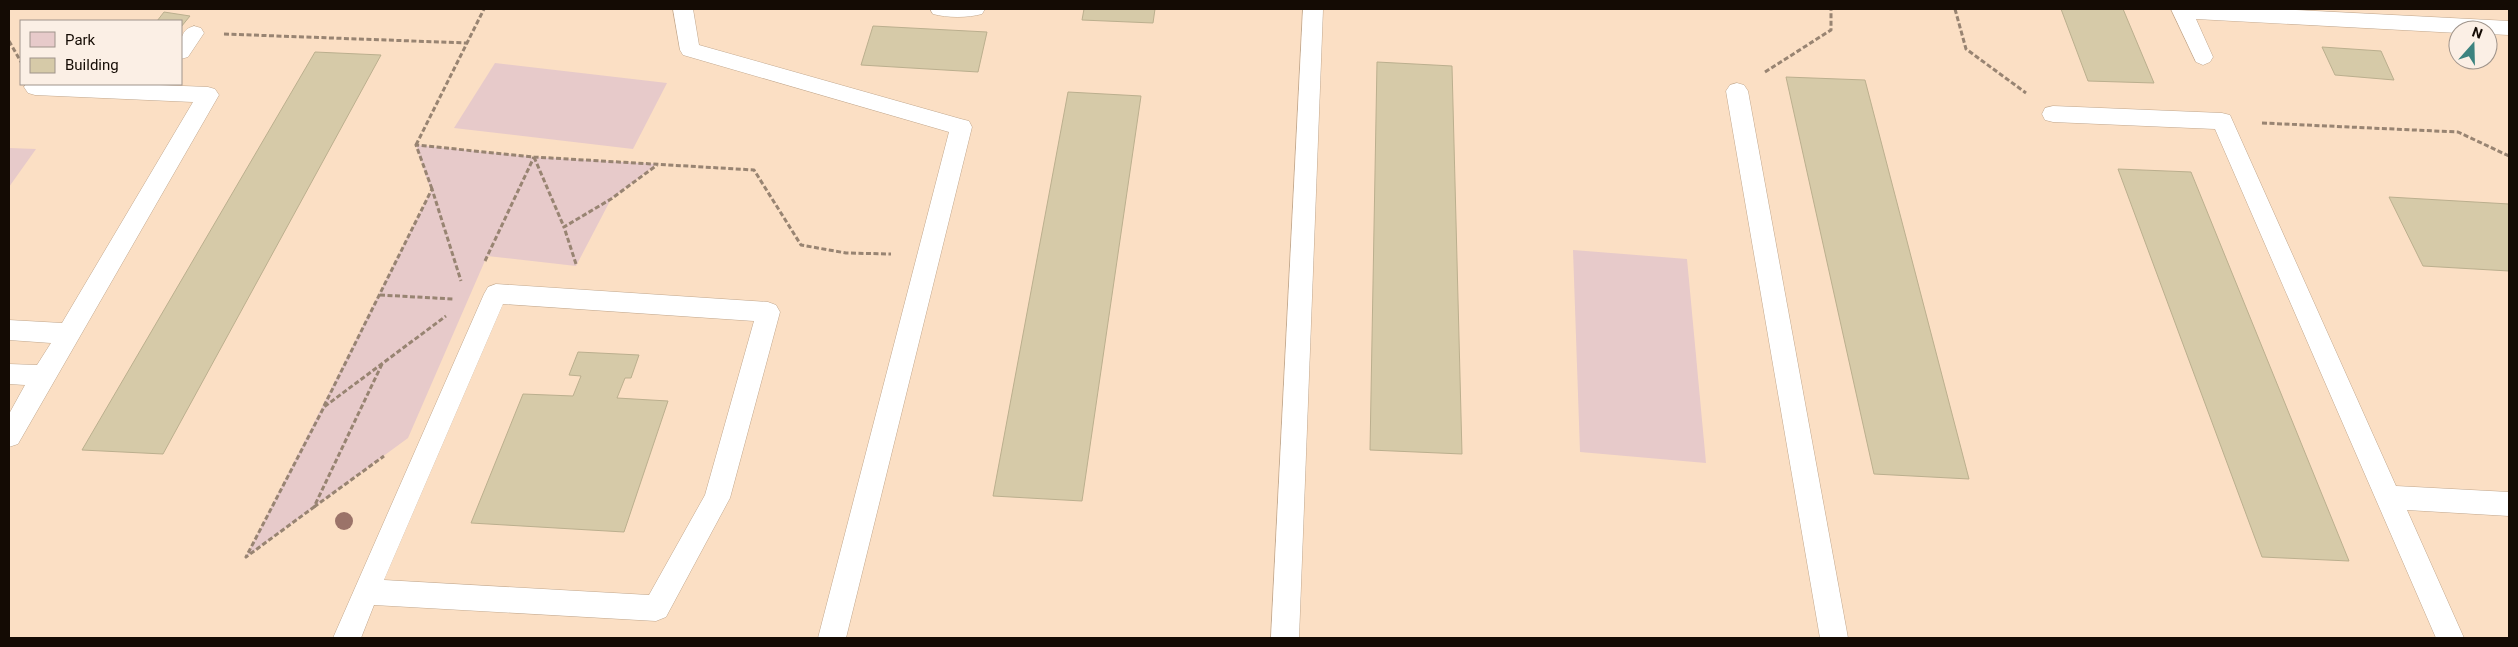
<svg xmlns="http://www.w3.org/2000/svg" width="2518" height="647" viewBox="0 0 2518 647" font-family="Roboto,sans-serif">
	<rect width="100%" height="100%" fill="#fbdfc4"/>
	<g fill="#e7caca">
		<path d="M495 63 667 83 633 149 454 128Z"/>
		<path d="M416 145 534 157 657 164 611 199 576 266 487 256 408 438 246 557 431 191Z"/>
		<path d="M9 148 36 149 9 187Z"/>
		<path d="M1573 250 1687 259 1706 463 1580 452Z"/>
	</g>
	<g fill="#d6caa8" stroke="#bbaf8e">
		<path d="M1084 9H1155L1153 23 1082 20Z"/>
		<path d="M2061 9H2123L2154 83 2088 81Z"/>
		<path d="M164 12 190 16 181 27V21H157Z"/>
		<path d="M873 26 987 32 978 72 861 65Z"/>
		<path d="M2322 47 2381 51 2394 80 2335 75Z"/>
		<path d="M315 52 381 55 163 454 82 450Z"/>
		<path d="M1377 62 1452 66 1462 454 1370 450Z"/>
		<path d="M1786 77 1865 80 1969 479 1874 474Z"/>
		<path d="M1068 92 1141 96 1082 501 993 496Z"/>
		<path d="M2118 169 2191 172 2349 561 2262 557Z"/>
		<path d="M2389 197 2509 204V271L2423 266Z"/>
		<path d="M578 352 639 355 631 378H625L617 398 668 401 624 532 471 523 523 394 573 396 581 376 569 375Z"/>
	</g>
	<g fill="none" stroke-linecap="round" stroke-linejoin="round">
		<defs>
			<g id="lane">
				<path d="M673 9H693L699 45 961 119 969 121 972 127 846 638H818L949 132 683 55 680 50Z"/>
				<path d="M930 9H985L982 14C968 18 947 18 933 14Z"/>
				<path d="M1303 9H1323L1299 638H1271Z"/>
				<path d="M2171 9H2278L2509 21V35L2488 34V30H2458V33L2196 19 2213 57 2210 62 2203 65 2196 62Z"/>
				<path d="M194 26 201 28 204 33 188 57 181 59C181 45 178 30 194 26Z"/>
				<path d="M1737 83 1744 85 1748 91 1848 638H1820L1726 91 1730 85Z"/>
				<path d="M26 84H135L208 87 215 89 219 95 18 444 9 447V414L25 385 9 384V364L37 365 51 343 9 340V320L62 323 193 102 35 95 28 93 24 87Z"/>
				<path d="M2053 106 2222 113 2230 115 2396 486 2509 492V516L2407 510 2464 638H2436L2215 129 2053 122 2045 120 2042 114 2045 108Z"/>
				<path d="M496 284 768 302 776 305 780 312 730 498 666 617 656 621 374 605 361 638H333L484 294 488 287ZM503 304 754 321 705 495 649 595 384 580Z"/>
			</g>
		</defs>
		<use href="#lane" stroke="#c1a78d" stroke-width="1"/>
		<g stroke="#988472" stroke-width="3" stroke-dasharray="5 2.5" stroke-linecap="butt">
			<path d="M1955 9 1966 49 2026 93"/>
			<path d="M224 34 467 43"/>
			<path d="M9 41 21 62"/>
			<path d="M1765 72 1831 30V9"/>
			<path d="M2262 123 2458 132 2509 156"/>
			<path d="M416 145 484 9"/>
			<path d="M534 157 564 227"/>
			<path d="M432 189 416 145 534 157 754 170 801 245 846 253 891 254"/>
			<path d="M485 261 534 157"/>
			<path d="M576 264 564 227 611 199 657 165"/>
			<path d="M380 295 453 299"/>
			<path d="M382 364 314 507 246 557 324 407 446 316"/>
			<path d="M324 406 432 189 461 281"/>
			<path d="M314 507 384 456"/>
		</g>
		<use href="#lane" fill="#fff" fill-rule="evenodd"/>
	</g>
	<circle fill="#9b7369" cx="344" cy="521" r="9"/>
	<rect width="2518" height="647" fill="none" stroke="#140b04" stroke-width="20"/>
	<rect x="20" y="20" width="162" height="65" fill="#fbefe5" stroke="#9f948b"/>
	<rect x="30" y="32" width="25" height="15" fill="#e7caca" stroke="#9f948b"/>
	<text x="65" y="45" font-size="15" fill="#140b04">Park</text>
	<rect x="30" y="58" width="25" height="15" fill="#d6caa8" stroke="#9f948b"/>
	<text x="65" y="70" font-size="15" fill="#140b04">Building</text>
	<g transform="translate(2473 45) rotate(20)"><circle r="24" fill="#fbefe5" stroke="#9f948b"/>
	<path d="M0-4L9 19L0 12L-9 19Z" fill="#3c837f"/>
	<text y="-8" font-size="14" font-weight="bold" text-anchor="middle" fill="#140b04">N</text>
	</g>
</svg>
